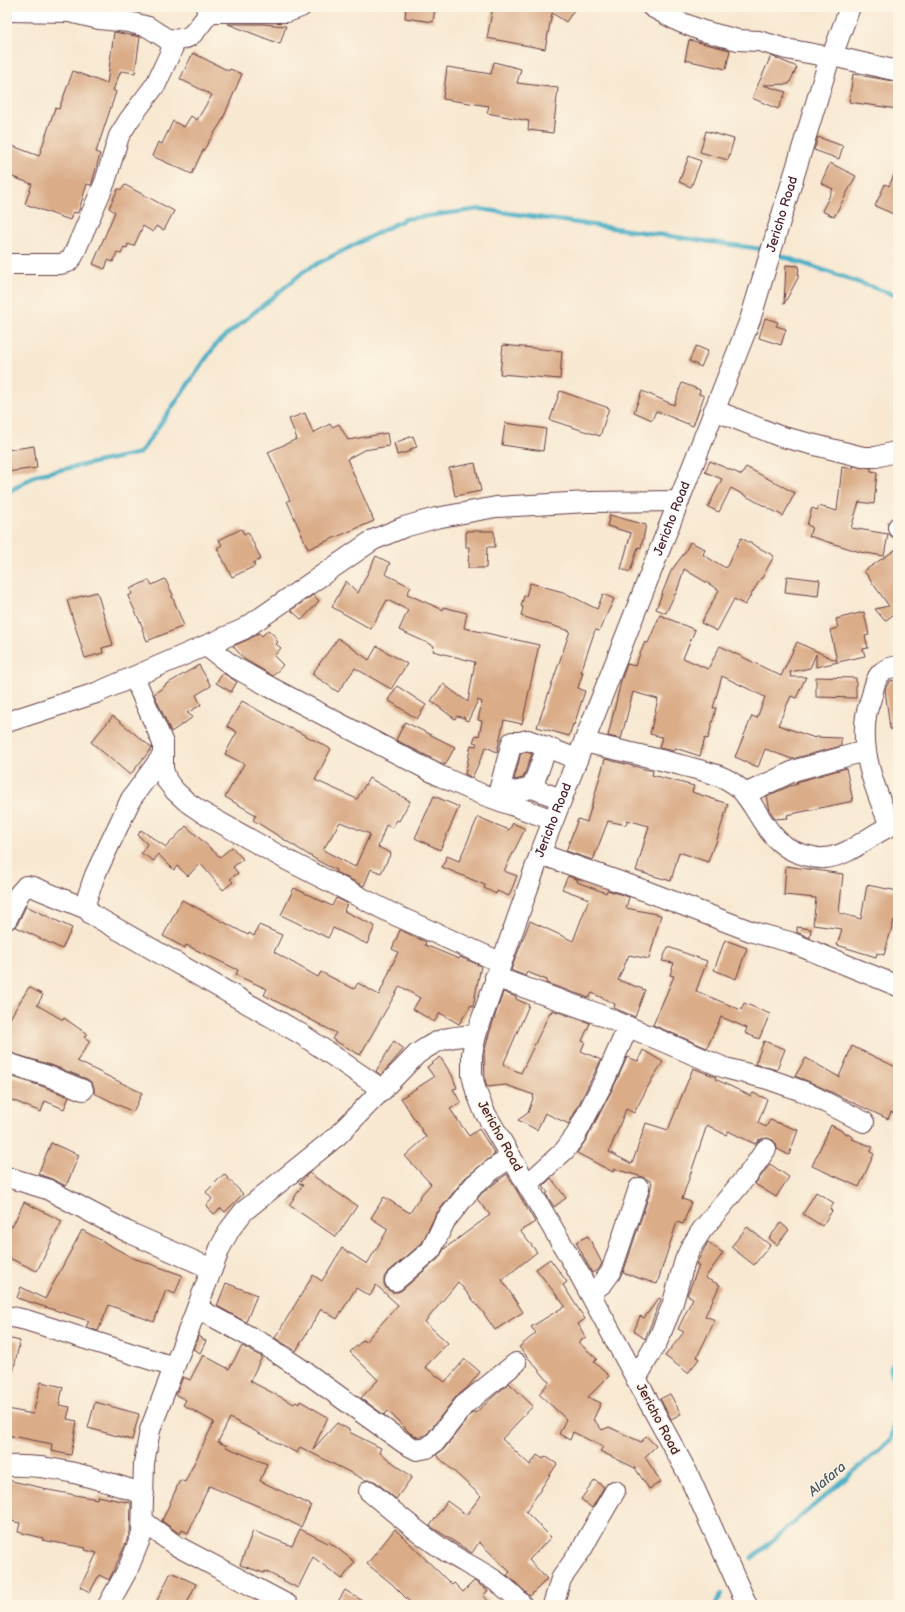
<svg xmlns="http://www.w3.org/2000/svg" width="905" height="1612" viewBox="0 0 905 1612" font-family="'Balsamiq Sans',sans-serif">
	<rect width="100%" height="100%" fill="#fcf5e5"/>
	<filter id="ink" filterUnits="userSpaceOnUse"><feTurbulence type="fractalNoise" baseFrequency=".025" numOctaves="2"/><feDisplacementMap in="SourceGraphic" scale="8" xChannelSelector="R" yChannelSelector="G"/><feConvolveMatrix kernelMatrix="1 2 1 2 8 2 1 2 1" color-interpolation-filters="sRGB"/></filter>
	<filter id="wash" filterUnits="userSpaceOnUse"><feTurbulence type="fractalNoise" baseFrequency=".012" numOctaves="4" result="noise"/><feDisplacementMap in="SourceGraphic" scale="16" xChannelSelector="R" yChannelSelector="G"/><feGaussianBlur stdDeviation="0.9" result="paint"/><feColorMatrix in="noise" values="0 0 0 0 0 0 0 0 0 0 0 0 0 0 0 0 0 1.4 0 .05"/><feComposite in="paint" operator="in"/></filter>
	<g filter="url(#wash)">
		<rect width="100%" height="100%" fill="#f8e8d2"/>
		<g fill="none" stroke-linecap="round" stroke-linejoin="round">
			<g stroke="#45adc4" stroke-width="4.5">
				<path d="M779 255 898 296"/>
				<path d="M7 493 36 475 140 453 217 343 307 269 405 219 480 209 761 249"/>
				<path d="M898 1356 890 1367 898 1391"/>
				<path d="M752 1558 891 1440 898 1406"/>
				<path d="M715 1605 722 1594"/>
			</g>
		</g>
		<g id="blocks">
			<g fill="#daac88" fill-rule="evenodd">
				<path d="M406 7H435L433 22 405 18Z"/>
				<path d="M493 7H576L566 22 552 13 545 49 487 38Z"/>
				<path d="M228 24H263L286 26 280 44Z"/>
				<path d="M114 32 140 37 135 73 121 71 113 90 116 92 96 152 100 154 92 183 91 185 87 184 78 213 73 212 70 220 25 204 32 184 7 175V144L39 156 55 108 59 109 73 71 107 84Z"/>
				<path d="M689 40 730 50 726 69 685 60Z"/>
				<path d="M193 53 229 71 230 69 242 74 222 121 201 154 192 174 152 156 158 142 162 144 173 121 184 127 191 116 197 120 212 95 180 79Z"/>
				<path d="M771 56 797 67 789 84 763 85 786 92 778 109 752 98Z"/>
				<path d="M494 62 521 69 517 83 558 88 553 133 528 130 529 121 487 113 489 106 443 99 447 67 491 74Z"/>
				<path d="M853 74 898 82V109L849 102Z"/>
				<path d="M706 131 734 139 728 160 700 152Z"/>
				<path d="M818 137 843 146 839 159 814 150Z"/>
				<path d="M689 156 701 161 691 187 679 182Z"/>
				<path d="M830 163 856 176 834 217 822 211 833 189 821 183Z"/>
				<path d="M898 166V216L875 206 885 184 889 186Z"/>
				<path d="M125 185 174 211 164 230 156 226 153 232 143 226 134 246 128 244 127 248 124 247 121 254 117 252 113 262 108 260 105 269 93 264 115 212 109 208 118 189H122Z"/>
				<path d="M786 265 799 266 798 278 784 304Z"/>
				<path d="M765 318 778 322 776 326 786 329 781 345 759 338Z"/>
				<path d="M503 345 562 351 560 379 500 374Z"/>
				<path d="M696 346 708 351 701 367 689 361Z"/>
				<path d="M682 383 700 390 699 394 704 396 693 426 656 411 652 420 634 412 642 391 674 405Z"/>
				<path d="M560 391 609 408 600 436 550 420Z"/>
				<path d="M305 413 313 433 330 424 332 427 339 424 348 440 387 433 389 446 364 450 347 459 374 521 308 549 287 501 290 500 268 452 297 439 289 419Z"/>
				<path d="M505 423 546 429 543 451 502 445Z"/>
				<path d="M413 436 417 447 410 449 411 451 397 455 394 443Z"/>
				<path d="M34 446 37 468 7 472V450Z"/>
				<path d="M710 461 742 475 746 467 795 493 783 516 731 488 719 512 708 507 722 479 705 472Z"/>
				<path d="M475 463 481 491 455 496 449 468Z"/>
				<path d="M853 466 871 468V471L877 472 874 504 859 502 851 528 888 534 884 556 860 552 809 536 812 527 807 525 812 508 817 510 819 506 837 511 842 467 853 469Z"/>
				<path d="M610 515 646 525 641 548 638 547 630 572 621 569 631 533 607 526Z"/>
				<path d="M241 529 244 534 248 532 261 559 253 563 255 566 232 577 217 548 222 545 219 540Z"/>
				<path d="M466 531H494L495 547H487L486 568H468L469 547H466Z"/>
				<path d="M741 538 774 556 762 578H761L745 605 734 599 717 631 701 623 719 590 684 569 676 594H675L666 613 656 609 671 571 685 552 690 542 705 549 703 555 726 568Z"/>
				<path d="M898 548V619L894 614 885 621 875 609 889 606 864 571Z"/>
				<path d="M376 556 390 563 385 574 411 587 407 594 443 610V607L467 613 464 628 539 645 522 724 504 720 497 752 486 747 472 778 465 774 471 745 476 746 477 743 473 742 476 735 479 736 482 721 478 720 482 702 478 700 468 721 465 720V718L457 716 455 719 431 701 443 684 468 702 475 662 433 651 434 646 399 630 408 610 387 600 371 629 332 607 346 581 358 593Z"/>
				<path d="M787 576 820 580 818 596 785 592Z"/>
				<path d="M165 579 173 595 172 596 184 626 147 641 142 629 143 628 128 596 132 594 130 589 149 580 152 585Z"/>
				<path d="M530 583 563 592 597 609 603 594 614 599 599 631 595 630 581 672H583L578 688 585 691 574 725 573 724 569 736 537 727 570 631 521 616 523 607 521 606 524 596H526Z"/>
				<path d="M97 592 113 645 102 648 103 653 85 658 67 600Z"/>
				<path d="M313 595 319 601 302 620 291 610Z"/>
				<path d="M864 612 869 635 865 636 868 648 863 649 865 656 816 667V654L810 668 790 672 791 677H806L796 698 791 696 778 725 815 738V737L841 738V746L792 759 765 749 758 767 735 757 752 716 757 718 765 697 722 676 713 708H716L708 739 705 738 700 756 675 748 674 751 659 748 662 737 650 734 658 699 633 692 621 739 608 736 621 681 627 664 635 666 645 642 648 643 660 615 695 630 683 658 708 669 720 646 781 676 797 642 837 661 830 630 838 628 836 619Z"/>
				<path d="M268 630 277 638 275 639 278 642 276 644 281 648 274 656 283 665 273 676 244 659 233 646 249 639 259 633 262 636Z"/>
				<path d="M338 638 369 660 377 646 407 664 391 689 355 668 338 692 312 674Z"/>
				<path d="M199 665 211 686 196 695 201 705 187 713 193 717 171 732 154 694 165 686V685Z"/>
				<path d="M223 673 237 682 231 692 216 683Z"/>
				<path d="M816 677 856 678V698L816 697Z"/>
				<path d="M898 680V729H890L885 689 890 681Z"/>
				<path d="M397 686 426 705 417 719 388 700Z"/>
				<path d="M242 701 291 729V728L331 749 315 780 357 799 369 778 410 801 399 821 397 820 392 828 386 825 378 847 391 853 381 873 371 869 364 886 335 872 336 870 320 862 253 820 256 815 225 797 244 764 225 754 237 732 227 726ZM340 822 370 834 355 867 323 850Z"/>
				<path d="M113 716 152 748 130 775 91 742Z"/>
				<path d="M405 722 455 747 445 765 396 740Z"/>
				<path d="M527 752 532 754 523 778 514 780 521 753Z"/>
				<path d="M605 759 653 771 652 775 694 786 692 792 728 804 715 846 714 845 708 862 679 852 671 881 636 871 649 826 627 820 626 825 608 821 593 860 566 851 578 819 587 822Z"/>
				<path d="M846 768 853 801 787 815 788 818 775 819 770 811 767 796 790 786 798 784 796 783 800 781Z"/>
				<path d="M434 796 459 807 440 850 415 838Z"/>
				<path d="M478 817 509 830 513 823 525 829 504 871 517 876 509 896 497 891 496 894 484 888 485 885 442 867 447 856 459 861Z"/>
				<path d="M186 826 220 857 232 847 243 859 233 867 238 873 230 879 233 882 223 890 200 863 188 876 177 866 174 870 158 854 154 861 141 853 147 844 138 835 141 830 166 847Z"/>
				<path d="M786 866 843 874 839 913 861 919 867 885 898 891V921L894 920 884 955 877 953 876 957 837 945 842 929 813 925 816 898 784 895Z"/>
				<path d="M568 876 578 880 577 882 606 893 607 890 629 897 626 908 661 915 649 959 629 955 618 980 645 990 635 1017 614 1008 615 1004 592 993 589 998 546 983 547 980 527 972 525 976 511 970 530 921 573 941 589 899 562 889Z"/>
				<path d="M294 888 332 906 336 898 347 903 344 911 375 926 367 944 333 928 328 938 281 915Z"/>
				<path d="M182 900 248 935 249 933 254 936 259 925 282 935 274 952 318 977 321 972 354 989 358 983 379 995 398 952 392 949 400 930 426 942 425 945 459 959 460 957 481 966 473 1006 471 1005 459 1024 440 1013 434 1022 413 1009 420 998 400 986 360 1055 332 1039 336 1033 264 995 267 989 236 975 238 970 186 945 185 948 163 936Z"/>
				<path d="M26 906 72 928 62 949 16 927Z"/>
				<path d="M797 927 811 929 810 938 797 932Z"/>
				<path d="M725 940 747 948 736 979 714 970Z"/>
				<path d="M668 947 707 961 696 991 741 1010 744 1003 770 1014 759 1039 745 1033 747 1028 721 1017 707 1048 653 1025 674 976 670 975 674 963 662 961Z"/>
				<path d="M29 987 43 995 37 1005 63 1020 64 1018 87 1034 84 1037 90 1041 77 1061 142 1093 133 1112 94 1093V1088L92 1083 87 1079 51 1065 7 1052V1023Z"/>
				<path d="M503 992 516 997V999L529 1005 503 1065 521 1073 550 1012 551 1013 552 1010 590 1023 582 1041 585 1042 581 1051 601 1060 569 1124 545 1113 537 1130 518 1120 528 1113 534 1095 506 1085 487 1087 485 1080 484 1053 489 1034Z"/>
				<path d="M394 1041 404 1049 381 1075 376 1071Z"/>
				<path d="M764 1041 785 1049 777 1070 755 1064Z"/>
				<path d="M852 1046 898 1068V1115L891 1112 888 1119 810 1082 795 1076 806 1058 839 1077Z"/>
				<path d="M643 1050 663 1062 652 1079 634 1113 626 1109 609 1152 632 1164 646 1123 668 1130 693 1068 716 1077 715 1079 751 1096 753 1093 767 1099 758 1123 766 1127 770 1120 798 1130 789 1155 777 1149 776 1144 773 1140 767 1138 758 1140 755 1144 728 1131 726 1135 707 1125 682 1199 691 1202 683 1224 677 1222 657 1284 623 1273 650 1192 652 1182 643 1177 614 1169 613 1172 577 1153 586 1140 615 1084 627 1057 638 1061Z"/>
				<path d="M440 1057 452 1075 457 1088 453 1089 461 1103 450 1109 469 1136 479 1129 495 1154 465 1178 436 1214 422 1243 387 1273 384 1278V1284L386 1288 392 1292H398L402 1290 438 1259 444 1249 490 1215 477 1199 482 1193 507 1174 535 1222 520 1231 537 1252 502 1280 523 1312 495 1330 482 1311 458 1282 425 1322 448 1343 425 1367 445 1382 465 1359 480 1372 467 1388 455 1398 427 1434 419 1438 410 1433 388 1411 384 1415 361 1398 378 1380 350 1352 363 1340 365 1342 398 1305 376 1285 370 1296 356 1288 337 1319 321 1309 296 1351 275 1338 313 1275 322 1281 342 1248 367 1264 388 1229 371 1218 384 1197 410 1213 422 1194 431 1184 405 1156 426 1137 401 1098 434 1077 427 1067Z"/>
				<path d="M7 1075 44 1087 69 1097 64 1109 45 1101 41 1112 7 1098Z"/>
				<path d="M831 1125 853 1137 852 1139 873 1147 870 1152 874 1154 859 1187 812 1166Z"/>
				<path d="M51 1143 79 1155 66 1186 52 1179 38 1174Z"/>
				<path d="M770 1164 789 1177 776 1197 755 1184Z"/>
				<path d="M309 1173 357 1206 336 1237 289 1205 303 1185 299 1183Z"/>
				<path d="M224 1174 243 1194 225 1212 221 1208 214 1214 206 1206 212 1199 206 1192Z"/>
				<path d="M551 1178 566 1198 554 1207 546 1194 548 1193 543 1186Z"/>
				<path d="M816 1192 834 1203 830 1209 832 1211 822 1226 803 1214Z"/>
				<path d="M24 1202 62 1221 37 1271 7 1257V1225L12 1227Z"/>
				<path d="M781 1223 789 1230 777 1245 769 1238Z"/>
				<path d="M747 1227 770 1245 754 1265 731 1247Z"/>
				<path d="M82 1230 133 1258 182 1275 175 1294 166 1290 154 1322 109 1305 98 1331 86 1327 89 1321 17 1298 21 1287 45 1299Z"/>
				<path d="M588 1236 602 1263 599 1269 592 1273 576 1242Z"/>
				<path d="M708 1242 723 1253 705 1278 720 1285 705 1316 715 1320 697 1357 699 1359 688 1373 665 1356 684 1332 678 1329 693 1298 687 1295 699 1266 696 1264Z"/>
				<path d="M550 1259 567 1282 563 1285 585 1319 578 1324 586 1338 578 1342 597 1359 594 1362 609 1376 588 1397 601 1403 593 1420 595 1421 602 1430 609 1427 641 1442 646 1436 656 1446 645 1457 661 1482 649 1489 635 1468 600 1451 603 1447 573 1432 570 1440 559 1434 566 1419 539 1394 549 1382 519 1347 536 1333 531 1327 565 1306 536 1269Z"/>
				<path d="M226 1283 257 1295 246 1322 217 1306Z"/>
				<path d="M659 1298 661 1299 645 1339 634 1331 640 1316 644 1318Z"/>
				<path d="M198 1336 206 1341 200 1353 193 1349Z"/>
				<path d="M7 1338 20 1341 12 1376 7 1375Z"/>
				<path d="M242 1346 262 1357 250 1381 294 1404 296 1402 299 1404 300 1401 328 1417 313 1449 337 1423 350 1430 349 1432 381 1448 379 1452 412 1477 396 1499 376 1482 371 1480H365L300 1447 297 1453 230 1418 218 1442 227 1446 226 1447 267 1464 260 1481 311 1505 301 1527 263 1508 209 1486 188 1533 182 1530 180 1534 162 1521 180 1480 185 1482 214 1422 183 1405 186 1400 176 1395 183 1377 190 1380 203 1355 229 1369Z"/>
				<path d="M41 1382 63 1387 59 1405 70 1407 67 1419 77 1421 71 1455 51 1451 52 1444 7 1435V1409L33 1414Z"/>
				<path d="M509 1383 533 1406 502 1439 530 1465 537 1455 543 1459 545 1456 557 1464 526 1512 551 1537 529 1560 547 1579 530 1596 507 1575 510 1572 479 1542 472 1553 430 1526 447 1501 466 1515 481 1496 436 1455 444 1449 472 1413 474 1412 475 1413Z"/>
				<path d="M670 1394 681 1414 671 1419 660 1399Z"/>
				<path d="M95 1402 139 1414 132 1440 88 1428Z"/>
				<path d="M7 1480 43 1488V1489L97 1499 98 1496 131 1503 130 1532 120 1557 109 1580 99 1575 90 1592 80 1587 97 1553 85 1550 86 1548 42 1540 43 1538 18 1532 20 1523 7 1520Z"/>
				<path d="M595 1480 604 1487 592 1508 581 1499Z"/>
				<path d="M300 1529 328 1543 329 1542 355 1562 342 1579 313 1557 298 1588 265 1571 264 1573 240 1565 253 1531 292 1546Z"/>
				<path d="M395 1529 452 1585 454 1583 463 1592 474 1581 483 1587 488 1591 483 1595 492 1605H413L391 1583 367 1564Z"/>
				<path d="M171 1572 196 1584 186 1605H155Z"/>
				<path d="M345 1590 369 1605H336Z"/>
			</g>
		</g>
	</g>
	<g filter="url(#ink)">
		<use href="#blocks" fill-opacity="0" stroke="#643d44" stroke-width="1"/>
		<g fill="none" stroke-linecap="round" stroke-linejoin="round">
			<defs>
				<g id="minor">
					<path d="M652 7 680 22 703 31 738 40 759 41 786 49 830 57"/>
					<path d="M7 11 69 12 99 19 129 22 148 27 167 39 173 47 156 84 129 120 119 136 105 182 73 256 68 262 60 264H7"/>
					<path d="M207 12H287L301 7"/>
					<path d="M167 39C194 42 193 32 208 15L206 7"/>
					<path d="M832 56 898 71"/>
					<path d="M714 410 779 436 863 457H876L898 451"/>
					<path d="M898 528V527"/>
					<path d="M206 646 234 667 270 687 440 776 481 794 553 820"/>
					<path d="M134 677 163 743V769L167 781 175 791 187 802 203 813 287 860 395 915 500 962"/>
					<path d="M7 722 96 693 244 629 373 540 404 527 436 518 496 507 588 502 679 501"/>
					<path d="M584 742C617 750 651 757 684 766 703 771 723 774 738 787 744 792 748 799 753 806 766 827 776 846 801 854 808 856 817 859 824 858 853 856 872 831 898 823"/>
					<path d="M163 755 131 799 95 875 85 904 91 914 301 1034 383 1090"/>
					<path d="M532 788 547 747"/>
					<path d="M745 794 796 770 865 751"/>
					<path d="M561 799 532 788 514 792 500 787 512 742H520L528 740 577 759"/>
					<path d="M890 826C876 790 860 755 866 716 867 709 870 702 872 695 876 677 879 669 898 666"/>
					<path d="M540 854 646 891 753 932 790 942 898 986"/>
					<path d="M7 919 19 894 26 886 33 887 87 909"/>
					<path d="M495 977 596 1013 725 1068 768 1079 805 1092 864 1122"/>
					<path d="M7 1063 48 1076 83 1090"/>
					<path d="M7 1177 47 1189 128 1232 212 1269"/>
					<path d="M527 1185 565 1150 576 1135 605 1079 628 1027"/>
					<path d="M395 1281 431 1250 445 1221 474 1185 492 1170 511 1157"/>
					<path d="M590 1293 603 1283 611 1272 639 1188"/>
					<path d="M197 1308 265 1345 304 1371 404 1443 417 1450 427 1448 435 1442 464 1405 516 1363"/>
					<path d="M7 1316 26 1320 174 1367"/>
					<path d="M636 1379 658 1340 672 1306 685 1260 691 1247 702 1230 750 1172 766 1149"/>
					<path d="M7 1466C57 1464 97 1479 144 1494"/>
					<path d="M369 1491C394 1512 418 1533 444 1550 470 1567 503 1580 522 1605"/>
					<path d="M143 1521 175 1545 288 1605"/>
					<path d="M108 1605 128 1569 142 1534 144 1463 150 1430 220 1248 230 1229 244 1211 337 1136 417 1054C441 1037 448 1037 476 1035"/>
					<path d="M553 1605 561 1579 582 1549 589 1536 615 1491"/>
					<path id="s1" d="M747 1605 688 1474 576 1268 484 1111 476 1091 472 1075V1054L476 1035 540 854 750 320 830 57 832 56 850 7"/>
				</g>
			</defs>
			<use href="#minor" stroke="#643d44" stroke-width="22"/>
			<use href="#minor" stroke="#fff" stroke-width="20"/>
		</g>
	</g>
	<g text-anchor="middle" dominant-baseline="central" stroke-width="3" stroke-linejoin="round" paint-order="stroke">
		<g font-size="13" fill="#4a1f2b" stroke="#fcf5e5">
			<text stroke="none"><textPath href="#s1" startOffset="1515">Jericho Road</textPath></text>
			<text stroke="none"><textPath href="#s1" startOffset="1191">Jericho Road</textPath></text>
			<text stroke="none"><textPath href="#s1" startOffset="867">Jericho Road</textPath></text>
			<text transform="translate(500 1136) rotate(61)">Jericho Road</text>
			<text transform="translate(658 1419) rotate(62)">Jericho Road</text>
		</g>
		<g font-size="14" font-style="italic" fill="#485868" stroke="#fcf5e5">
			<text transform="translate(827 1479) rotate(-40)">Alafara</text>
		</g>
	</g>
	<rect width="905" height="1612" fill="none" stroke="#fcf5e5" stroke-width="24"/>
</svg>
